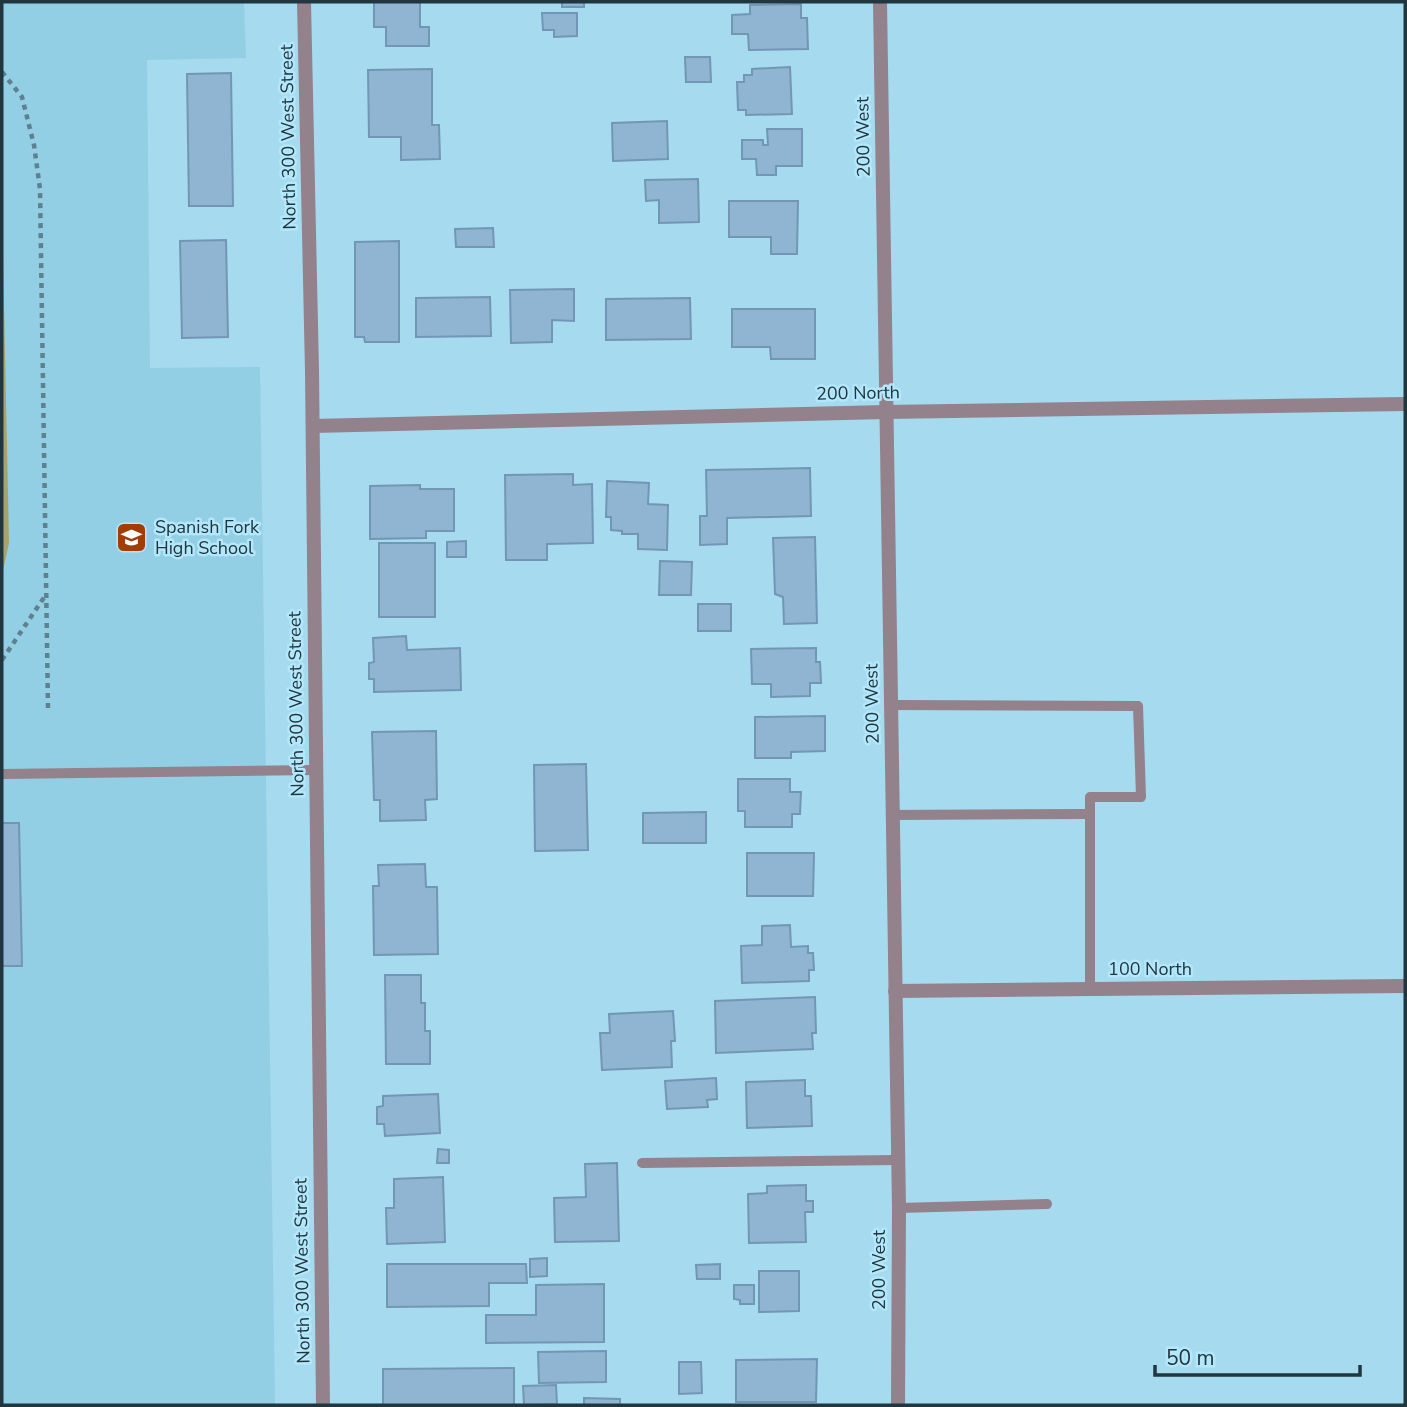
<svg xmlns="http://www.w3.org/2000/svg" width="1407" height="1407" viewBox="0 0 1407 1407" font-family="'Nunito Sans',sans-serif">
	<rect width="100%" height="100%" fill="#a6daee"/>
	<path fill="#92cee4" d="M2 2H244L246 58 147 60 150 368 260 367 275 1405H2Z"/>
	<path fill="#a8a26d" d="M2 208 9 543 2 575Z"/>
	<g fill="#8fb5d3" stroke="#7297b4" stroke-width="2">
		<path d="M374 2H420V27H429V46H386V27H374Z"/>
		<rect x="562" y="2" width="22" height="5"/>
		<path d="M801 4V18H807L808 49 749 50 748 34H732V15L750 14V5Z"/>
		<path d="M542 13H577V36L554 37V30H543Z"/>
		<path d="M685 57H710L711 82H686Z"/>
		<path d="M790 67 792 114 746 115V110H738L737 82H744V75H752V69Z"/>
		<path d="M432 69V125H439L440 159 401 160V137H369L368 70Z"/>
		<path d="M231 73 233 206H189L187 74Z"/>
		<path d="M667 121 668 159 613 161 612 123Z"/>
		<path d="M767 129H802V166H776V175H757L756 159H742V140H763V145H768Z"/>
		<path d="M698 179 699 222 659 223V200L646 201 645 180Z"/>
		<path d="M729 201H798L797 254H771V237H729Z"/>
		<path d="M493 228 494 247H456L455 229Z"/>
		<path d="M226 240 228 337 182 338 180 241Z"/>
		<path d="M399 241V342H365L364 337H355V242Z"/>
		<path d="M574 289V321L552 320V342L511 343 510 290Z"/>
		<path d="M490 297 491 336 416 337V298Z"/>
		<path d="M690 298 691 339 606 340V299Z"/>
		<path d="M732 309H815V359H771L770 347H732Z"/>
		<path d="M810 468 811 516 727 518V544L700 545V516H707L706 470Z"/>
		<path d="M573 474V485L592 484 593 543 547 544V560H506L505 475Z"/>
		<path d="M607 481 649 483 648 504 668 505 667 550 638 549V534H622V531L611 530V517H606Z"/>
		<path d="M420 485V489H454V531H426V538L370 539V486Z"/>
		<path d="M815 537 817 623 784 624 783 597 775 594 773 538Z"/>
		<path d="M466 541V557H447V542Z"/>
		<rect x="379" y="543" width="56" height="74"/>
		<path d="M660 561 692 562 691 595H659Z"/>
		<rect x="698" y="604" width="33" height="27"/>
		<path d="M406 636 407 650 460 648 461 690 374 692V679H369V663L374 662 373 638Z"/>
		<path d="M816 648V662H820L821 683H810V696L771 697V684H752L751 649Z"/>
		<path d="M825 716V751L791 752V758H755V717Z"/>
		<path d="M436 731 437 799 425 800 426 820 380 821V800H374L372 732Z"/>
		<path d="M586 764 588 850 535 851 534 765Z"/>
		<path d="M738 779H790V792H801L800 814H792V827H745V811H738Z"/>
		<path d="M706 812V843H643V813Z"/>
		<path d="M2 823H19L22 966H2Z"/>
		<path d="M747 853H814L813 896H747Z"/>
		<path d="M425 864 426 887H437L438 954 374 955 373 886H379L378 865Z"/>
		<path d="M790 925 791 947 808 946V953H813L814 970H809V981L742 983 741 946 762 945V926Z"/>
		<path d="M385 975H421V1003H425V1031H430V1064H386Z"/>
		<path d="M815 997 816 1033H812L813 1049 716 1053 715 1001Z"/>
		<path d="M673 1011 675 1041H671L672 1067 602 1070 600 1033H610L609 1014Z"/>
		<path d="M716 1078 717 1099 707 1100 708 1107 667 1109 665 1081Z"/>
		<path d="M805 1080V1096H811L812 1126 747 1128 746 1082Z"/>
		<path d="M438 1094 440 1133 385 1136 384 1124H377V1107L383 1106V1096Z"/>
		<path d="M438 1149 449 1150V1163H437Z"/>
		<path d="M617 1163 619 1241 555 1242 554 1198 586 1197 585 1164Z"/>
		<path d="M443 1177 445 1242 387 1244 386 1208H394V1179Z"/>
		<path d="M806 1185V1201H813V1212H805L806 1242 749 1243 748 1194 767 1193V1186Z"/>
		<path d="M547 1258V1276L530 1277V1259Z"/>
		<path d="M387 1264H526L527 1283H489V1306L387 1307Z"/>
		<path d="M720 1264V1279H697L696 1265Z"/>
		<path d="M759 1271H799V1311L759 1312Z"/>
		<path d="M604 1284V1342L486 1343V1315H536V1285Z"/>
		<path d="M734 1285H754V1304H740V1300L734 1299Z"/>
		<path d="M606 1351V1382L539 1383 538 1352Z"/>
		<path d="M817 1359 816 1402H736V1360Z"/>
		<path d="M679 1362H701L702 1393 679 1394Z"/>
		<path d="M514 1368V1405H383V1369Z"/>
		<path d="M556 1385 557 1404 524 1405 523 1386Z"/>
		<path d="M584 1398 620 1399V1405H584Z"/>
	</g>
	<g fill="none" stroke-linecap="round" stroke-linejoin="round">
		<g stroke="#5e818f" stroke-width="4.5" stroke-dasharray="5 5" stroke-linecap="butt">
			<path d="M2 72 22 97 34 145 40 189 48 708"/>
			<path d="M2 660 45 596"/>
		</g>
		<g stroke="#93818b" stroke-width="10">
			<path d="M891 705 1138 706 1141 797H1090V988"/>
			<path d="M2 774 316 770"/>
			<path d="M892 815 1090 814"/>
			<path d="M642 1163 898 1160"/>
			<path d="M899 1208 1047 1204"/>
		</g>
		<g stroke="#93818b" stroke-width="14">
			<path d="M880 2 899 1208 898 1405"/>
			<path d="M313 426 886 412 1405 404"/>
			<path d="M895 991 1405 986"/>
		</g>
		<path stroke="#93818b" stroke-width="14" d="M304 2 312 371 323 1405"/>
	</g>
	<defs>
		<symbol id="school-square" viewBox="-11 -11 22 22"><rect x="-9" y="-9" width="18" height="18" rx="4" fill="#a23e05" stroke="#b3e7fb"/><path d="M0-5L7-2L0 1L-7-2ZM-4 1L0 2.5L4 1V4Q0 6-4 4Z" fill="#fff"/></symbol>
	</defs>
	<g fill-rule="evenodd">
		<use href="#school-square" x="114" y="520" width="35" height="35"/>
	</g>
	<g text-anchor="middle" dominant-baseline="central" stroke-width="5" stroke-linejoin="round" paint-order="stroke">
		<g font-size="18" fill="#21363e" stroke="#b3e7fb">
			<text transform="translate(288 137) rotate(-91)">North 300 West Street</text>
			<text transform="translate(863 137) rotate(-91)">200 West</text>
			<text transform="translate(858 393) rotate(-1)">200 North</text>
			<text transform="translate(296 704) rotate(-91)">North 300 West Street</text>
			<text transform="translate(872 704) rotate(-91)">200 West</text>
			<text x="1150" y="969">100 North</text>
			<text transform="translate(879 1270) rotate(-90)">200 West</text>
			<text transform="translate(302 1271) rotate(-91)">North 300 West Street</text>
		</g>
		<g font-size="18" fill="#21363e" stroke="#b3e7fb" text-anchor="start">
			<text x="155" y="527">Spanish Fork<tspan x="155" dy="21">High School</tspan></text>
		</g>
	</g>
	<rect width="1407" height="1407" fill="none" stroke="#21363e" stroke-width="7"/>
	<path d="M1155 1365v10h205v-10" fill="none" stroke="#21363e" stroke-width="3.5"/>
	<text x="1166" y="1365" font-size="21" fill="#21363e" stroke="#b3e7fb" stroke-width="5" paint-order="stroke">50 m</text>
</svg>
